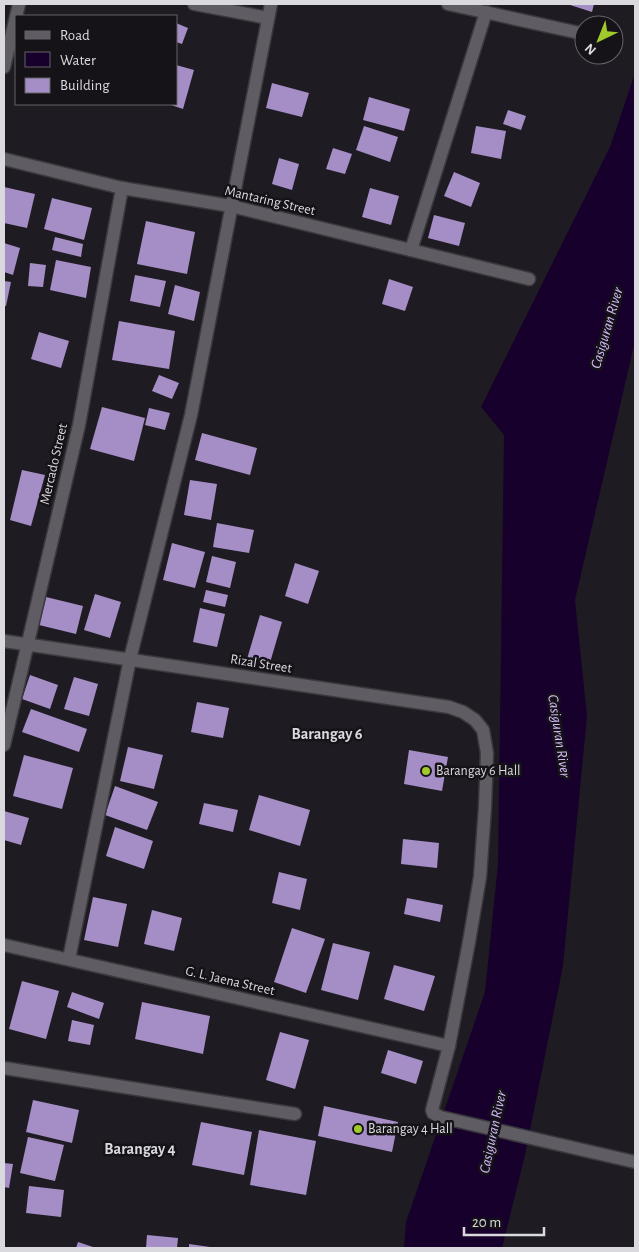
<svg xmlns="http://www.w3.org/2000/svg" width="639" height="1252" viewBox="0 0 639 1252" font-family="'Alegreya Sans',sans-serif">
	<rect width="100%" height="100%" fill="#1e1c22"/>
	<path fill="#18002c" d="M635 73V341L575 600 587 716 563 966 525 1155 502 1248H404L406 1222 485 992 498 864 504 435 481 407 610 147Z"/>
	<g fill="#a58dc6">
		<path d="M567 4H594L592 12Z"/>
		<path d="M176 23 188 28 182 44 176 42Z"/>
		<path d="M176 65 194 70 183 109 168 104H176Z"/>
		<path d="M272 83 309 93 302 117 266 108Z"/>
		<path d="M369 97 410 109 404 131 363 120Z"/>
		<path d="M508 110 526 116 521 130 503 124Z"/>
		<path d="M364 126 398 137 390 162 356 150Z"/>
		<path d="M476 126 506 131 501 159 471 153Z"/>
		<path d="M333 148 352 154 345 174 326 169Z"/>
		<path d="M279 158 299 164 292 190 272 184Z"/>
		<path d="M454 172 480 183 471 207 444 196Z"/>
		<path d="M4 187 35 194 27 228 4 223Z"/>
		<path d="M370 188 399 196 391 225 362 217Z"/>
		<path d="M52 198 92 208 84 240 44 229Z"/>
		<path d="M434 215 465 223 459 246 428 238Z"/>
		<path d="M146 221 195 232 187 274 137 264Z"/>
		<path d="M55 237 83 244 81 257 52 250Z"/>
		<path d="M4 243 20 248 13 275 4 272Z"/>
		<path d="M56 260 91 267 86 298 50 290Z"/>
		<path d="M30 263 46 265 43 287 28 286Z"/>
		<path d="M135 275 166 281 160 307 130 301Z"/>
		<path d="M389 279 413 287 405 311 382 304Z"/>
		<path d="M4 281 11 282 6 306H4Z"/>
		<path d="M175 285 200 292 194 321 168 314Z"/>
		<path d="M119 321 175 331 169 369 112 360Z"/>
		<path d="M39 332 69 341 61 368 31 359Z"/>
		<path d="M159 375 179 383 172 399 152 391Z"/>
		<path d="M102 407 145 418 134 461 90 449Z"/>
		<path d="M149 408 170 413 165 430 145 425Z"/>
		<path d="M202 433 257 448 250 475 195 460Z"/>
		<path d="M22 470 45 475 31 526 10 520Z"/>
		<path d="M190 480 217 484 211 520 184 515Z"/>
		<path d="M217 523 254 530 249 553 213 547Z"/>
		<path d="M172 543 205 552 195 588 163 580Z"/>
		<path d="M212 556 236 562 230 588 206 582Z"/>
		<path d="M295 563 319 571 308 604 285 596Z"/>
		<path d="M206 590 228 595 225 607 203 602Z"/>
		<path d="M95 594 121 602 110 638 84 630Z"/>
		<path d="M46 597 83 606 76 634 39 625Z"/>
		<path d="M200 608 225 614 217 647 193 642Z"/>
		<path d="M260 615 282 622 269 666 247 659Z"/>
		<path d="M30 675 58 685 50 709 22 699Z"/>
		<path d="M74 677 98 684 89 716 64 709Z"/>
		<path d="M197 702 229 708 223 738 191 732Z"/>
		<path d="M31 709 87 729 79 752 22 732Z"/>
		<path d="M128 747 163 755 154 789 120 781Z"/>
		<path d="M409 750 448 757 442 791 404 784Z"/>
		<path d="M24 755 73 768 62 809 13 796Z"/>
		<path d="M115 786 158 802 147 830 105 815Z"/>
		<path d="M259 795 310 810 300 846 249 830Z"/>
		<path d="M204 803 238 810 233 832 199 824Z"/>
		<path d="M4 811 29 818 21 845 4 840Z"/>
		<path d="M115 827 153 841 144 869 106 856Z"/>
		<path d="M403 839 439 843 437 868 401 864Z"/>
		<path d="M279 872 307 879 300 910 272 903Z"/>
		<path d="M93 897 127 904 118 947 84 940Z"/>
		<path d="M407 898 443 905 440 922 404 914Z"/>
		<path d="M152 910 182 918 174 951 144 944Z"/>
		<path d="M292 928 325 939 306 993 274 982Z"/>
		<path d="M333 943 370 952 358 1000 321 990Z"/>
		<path d="M394 965 435 976 424 1011 384 999Z"/>
		<path d="M22 981 59 991 46 1039 9 1029Z"/>
		<path d="M72 992 104 1003 99 1019 67 1007Z"/>
		<path d="M142 1002 210 1016 203 1054 135 1039Z"/>
		<path d="M72 1020 94 1025 90 1045 68 1041Z"/>
		<path d="M280 1032 309 1040 295 1089 266 1080Z"/>
		<path d="M388 1050 423 1061 416 1084 381 1073Z"/>
		<path d="M33 1100 79 1110 72 1143 26 1132Z"/>
		<path d="M324 1106 398 1122 392 1152 318 1136Z"/>
		<path d="M201 1122 252 1132 244 1175 192 1165Z"/>
		<path d="M259 1130 316 1141 306 1195 250 1185Z"/>
		<path d="M28 1137 64 1145 55 1181 20 1173Z"/>
		<path d="M4 1163 13 1164 9 1188 4 1187Z"/>
		<path d="M29 1186 64 1190 61 1217 26 1213Z"/>
		<path d="M147 1235 178 1238 177 1248H146Z"/>
		<path d="M78 1242 96 1248H76Z"/>
		<path d="M189 1244 210 1247V1248H189Z"/>
	</g>
	<g fill="none" stroke-linecap="round" stroke-linejoin="round">
		<defs>
			<g id="minor">
				<path d="M194 4 268 18"/>
				<path d="M448 4 584 34"/>
				<path d="M4 67 19 4"/>
				<path d="M4 159 122 188 231 206 529 279"/>
				<path d="M411 250 486 12"/>
				<path d="M4 641 449 707 463 712 475 720 483 730 487 753 485 807 480 877 469 942 449 1046 432 1110 433 1113 440 1117 635 1162"/>
				<path d="M4 745 79 425 122 188"/>
				<path d="M4 945 449 1046"/>
				<path d="M69 959 130 659 191 415 271 4"/>
				<path d="M4 1068 295 1114"/>
			</g>
		</defs>
		<use href="#minor" stroke="#3a393d" stroke-width="15"/>
		<use href="#minor" stroke="#5f5c64" stroke-width="12"/>
	</g>
	<g fill="#a1c92b" stroke="#151318" stroke-width="2">
		<circle cx="426" cy="771" r="5"/>
		<circle cx="358" cy="1129" r="5"/>
	</g>
	<g text-anchor="middle" dominant-baseline="central" stroke-width="5" stroke-linejoin="round" paint-order="stroke">
		<g font-size="14" fill="#dad9dd" stroke="#151318">
			<text transform="translate(270 201) rotate(13)">Mantaring Street</text>
			<text transform="translate(54 464) rotate(-77)">Mercado Street</text>
			<text transform="translate(261 664) rotate(9)">Rizal Street</text>
			<text transform="translate(230 981) rotate(13)">G. L. Jaena Street</text>
		</g>
		<g font-size="14" fill="#dad9dd" stroke="#151318" text-anchor="start">
			<text x="436" y="771">Barangay 6 Hall</text>
			<text x="368" y="1129">Barangay 4 Hall</text>
		</g>
		<g font-size="15" font-style="italic" fill="#d5bafa" stroke="#151318">
			<text transform="translate(607 328) rotate(-74)">Casiguran River</text>
			<text transform="translate(559 736) rotate(81)">Casiguran River</text>
			<text transform="translate(493 1132) rotate(-78)">Casiguran River</text>
		</g>
		<g font-size="16" font-weight="bold" fill="#dad9dd" stroke="#151318">
			<text x="327" y="734">Barangay 6</text>
			<text x="140" y="1149">Barangay 4</text>
		</g>
	</g>
	<rect width="639" height="1252" fill="none" stroke="#dad9dd" stroke-width="10"/>
	<rect x="15" y="15" width="162" height="90" fill="#151318" stroke="#646267"/>
	<rect x="25" y="31" width="25" height="8" fill="#5f5c64" stroke="#646267"/>
	<text x="60" y="40" font-size="15" fill="#dad9dd">Road</text>
	<rect x="25" y="52" width="25" height="15" fill="#18002c" stroke="#646267"/>
	<text x="60" y="65" font-size="15" fill="#dad9dd">Water</text>
	<rect x="25" y="78" width="25" height="15" fill="#a58dc6" stroke="#646267"/>
	<text x="60" y="90" font-size="15" fill="#dad9dd">Building</text>
	<g transform="translate(599 40) rotate(223)"><circle r="24" fill="#151318" stroke="#646267"/>
	<path d="M0-4L9 19L0 12L-9 19Z" fill="#a1c92b"/>
	<text y="-8" font-size="14" font-weight="bold" text-anchor="middle" fill="#dad9dd">N</text>
	</g>
	<path d="M464 1227v8h80v-8" fill="none" stroke="#dad9dd" stroke-width="2.5"/>
	<text x="472" y="1227" font-size="15" fill="#dad9dd" stroke="#151318" stroke-width="4" paint-order="stroke">20 m</text>
</svg>
